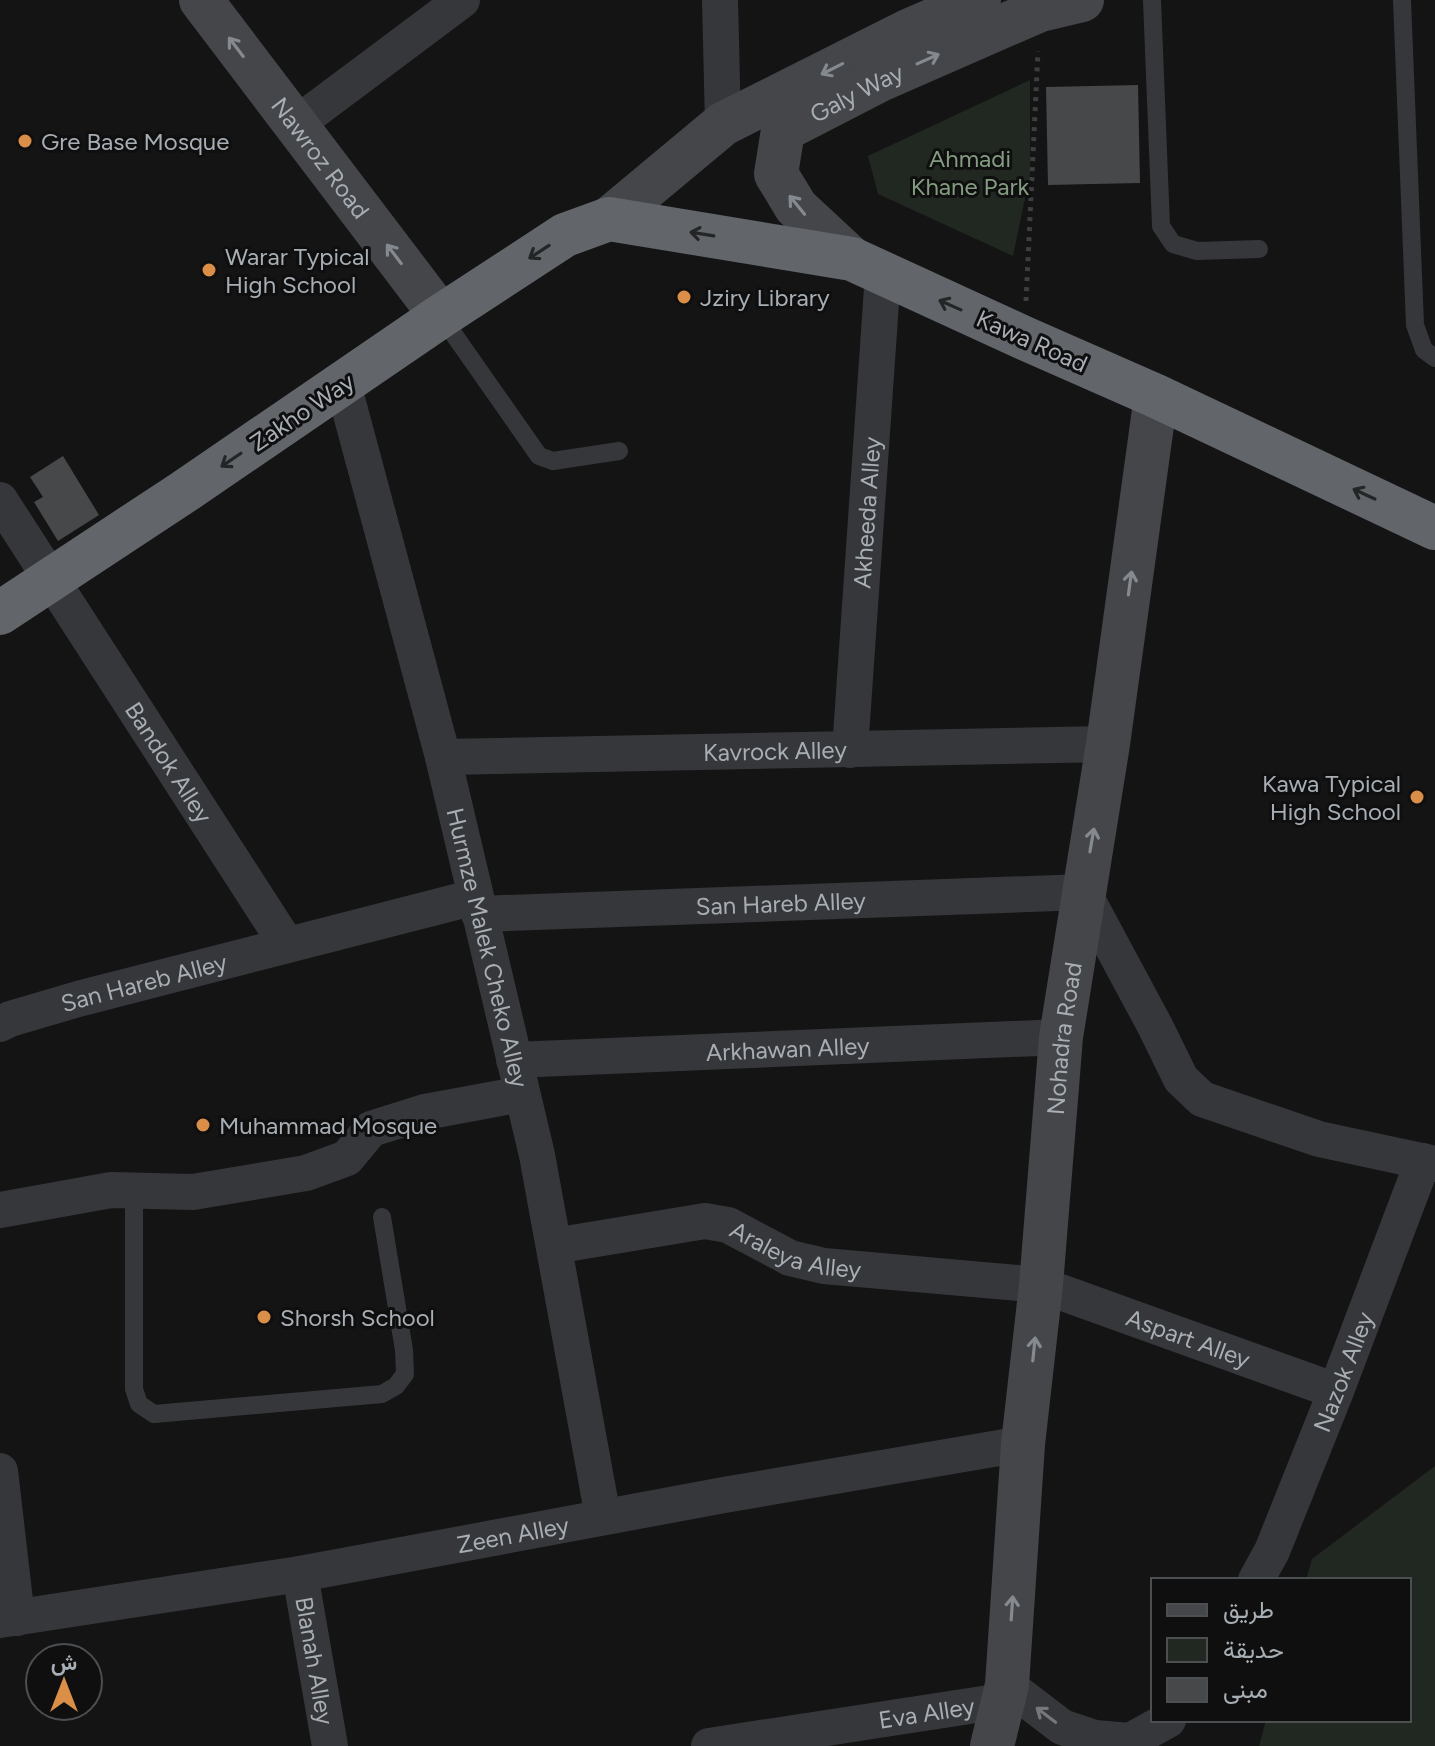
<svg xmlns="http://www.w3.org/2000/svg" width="1435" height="1746" viewBox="0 0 1435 1746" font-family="Figtree,Vazirmatn,sans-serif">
	<rect width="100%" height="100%" fill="#141415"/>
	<g fill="#212821">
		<path d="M1030 80V174L1013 256 878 194 868 156Z"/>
		<path d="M1435 1466V1746H1259L1266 1720H1409V1580H1306L1312 1559Z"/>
	</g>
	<g fill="#46484a">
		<path d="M1138 85 1140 183 1048 185 1046 87Z"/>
		<path d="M63 456 99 515 58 541 34 502 43 497 30 477Z"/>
	</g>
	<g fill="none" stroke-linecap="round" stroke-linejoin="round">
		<path stroke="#3c3e41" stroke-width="5" stroke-dasharray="4 6" stroke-linecap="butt" d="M1026 301 1038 51"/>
		<g stroke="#36373a" stroke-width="18">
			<path d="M1152 0 1161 226 1173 244 1197 251 1259 249"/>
			<path d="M1402 0 1415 325 1424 350 1435 358"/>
			<path d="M441 316 539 456 553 461 619 451"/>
			<path d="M134 1191V1389L139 1404 154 1414 382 1394 396 1386 405 1374 404 1350 382 1217"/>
		</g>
		<g stroke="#36373a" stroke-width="36">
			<path d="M720 0 723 124"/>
			<path d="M295 125 462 0"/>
			<path id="s1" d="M343 384 443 757 537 1155 603 1517"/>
			<path id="s2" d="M0 500 287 945"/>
			<path id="s3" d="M850 750 883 274"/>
			<path id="s4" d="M443 757 1108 744"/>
			<path id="s5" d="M479 914 1083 892 1155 1026 1181 1079 1202 1099 1319 1139 1435 1164"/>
			<path id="s6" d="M0 1024 10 1019 78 999 475 897"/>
			<path id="s7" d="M514 1060 1061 1037"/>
			<path d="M0 1210 111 1190 193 1192 306 1173 347 1158 371 1129 425 1112 522 1094"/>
			<path id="s8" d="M554 1246 705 1221 728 1225 790 1258 824 1266 1041 1285 1336 1391"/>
			<path d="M0 1471 17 1618"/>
			<path id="s9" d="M300 1574 330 1746"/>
			<path id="s10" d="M1256 1580 1272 1551 1336 1391 1423 1161"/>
			<path id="s11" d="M0 1620 300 1574 724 1495 1023 1444"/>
			<path d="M1007 1685 1062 1727 1095 1738 1130 1741 1168 1720"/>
			<path id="s12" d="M709 1746 1002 1701"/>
		</g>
		<g stroke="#44464a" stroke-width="44">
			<path id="s13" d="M201 0 441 316"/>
			<path d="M609 219 723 124 908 31 979 0"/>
			<path id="s14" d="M852 259 796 207 776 174 783 130 882 79 1040 10 1082 0"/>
			<path id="s15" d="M992 1746 1007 1685 1023 1444 1041 1285 1061 1037 1108 744 1156 396"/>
		</g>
		<path stroke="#62666a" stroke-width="44" d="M0 613 182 493 441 316 565 235 609 219 852 259 1024 338 1156 396 1435 528"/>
	</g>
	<defs><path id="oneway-shaft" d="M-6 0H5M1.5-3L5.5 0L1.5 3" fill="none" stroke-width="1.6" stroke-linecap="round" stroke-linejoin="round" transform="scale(2)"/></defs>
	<g stroke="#848a8f">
		<use href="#oneway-shaft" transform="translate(236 47) rotate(-127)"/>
		<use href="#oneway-shaft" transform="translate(928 59) rotate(-24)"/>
		<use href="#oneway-shaft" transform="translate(832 69) rotate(153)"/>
		<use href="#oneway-shaft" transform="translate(797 205) rotate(-129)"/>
		<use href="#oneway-shaft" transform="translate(394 254) rotate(-127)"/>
		<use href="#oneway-shaft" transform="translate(1130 583) rotate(-82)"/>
		<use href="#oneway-shaft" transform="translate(1092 840) rotate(-80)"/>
		<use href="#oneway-shaft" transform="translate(1034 1349) rotate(-84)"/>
		<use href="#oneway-shaft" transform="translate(1012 1608) rotate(-86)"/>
	</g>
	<g stroke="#242526">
		<use href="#oneway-shaft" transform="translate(702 234) rotate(-171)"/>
		<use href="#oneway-shaft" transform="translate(539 252) rotate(147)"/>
		<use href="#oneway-shaft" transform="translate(950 305) rotate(-156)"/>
		<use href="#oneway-shaft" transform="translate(231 460) rotate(146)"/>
		<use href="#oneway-shaft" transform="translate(1364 494) rotate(-155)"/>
	</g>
	<use stroke="#74787d" href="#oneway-shaft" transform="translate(1046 1715) rotate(-143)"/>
	<g fill="#db8e47" stroke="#0f0f10" stroke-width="3">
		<circle cx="25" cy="141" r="8"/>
		<circle cx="209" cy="270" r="8"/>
		<circle cx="684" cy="297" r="8"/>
		<circle cx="1417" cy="797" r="8"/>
		<circle cx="203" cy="1125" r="8"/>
		<circle cx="264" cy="1317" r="8"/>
	</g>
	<g text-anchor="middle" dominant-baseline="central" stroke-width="6" stroke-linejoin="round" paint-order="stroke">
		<g font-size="24" fill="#a7aeb4" stroke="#0f0f10">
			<text stroke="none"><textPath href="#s14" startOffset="242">Galy Way</textPath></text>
			<text stroke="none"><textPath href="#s13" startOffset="198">Nawroz Road</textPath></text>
			<text transform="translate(1032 341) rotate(24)">Kawa Road</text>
			<text transform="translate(302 412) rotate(-34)">Zakho Way</text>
			<text stroke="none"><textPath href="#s3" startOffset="238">Akheeda Alley</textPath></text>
			<text stroke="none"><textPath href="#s4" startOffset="332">Kavrock Alley</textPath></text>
			<text stroke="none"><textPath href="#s2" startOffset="312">Bandok Alley</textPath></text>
			<text stroke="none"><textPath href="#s5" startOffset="302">San Hareb Alley</textPath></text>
			<text stroke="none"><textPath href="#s1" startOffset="582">Hurmze Malek Cheko Alley</textPath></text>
			<text stroke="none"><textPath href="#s6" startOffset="150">San Hareb Alley</textPath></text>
			<text stroke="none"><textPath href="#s15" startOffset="712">Nohadra Road</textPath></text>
			<text stroke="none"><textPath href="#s7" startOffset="274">Arkhawan Alley</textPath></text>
			<text stroke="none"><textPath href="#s8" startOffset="250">Araleya Alley</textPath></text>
			<text stroke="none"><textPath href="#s8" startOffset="656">Aspart Alley</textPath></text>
			<text stroke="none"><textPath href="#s10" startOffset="226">Nazok Alley</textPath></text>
			<text stroke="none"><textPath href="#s11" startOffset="520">Zeen Alley</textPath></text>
			<text stroke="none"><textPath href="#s9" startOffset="88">Blanah Alley</textPath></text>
			<text stroke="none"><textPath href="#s12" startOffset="220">Eva Alley</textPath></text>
		</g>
		<g font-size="24" fill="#a7aeb4" stroke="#0f0f10" text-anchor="start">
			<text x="41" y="141">Gre Base Mosque</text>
			<text x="225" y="256">Warar Typical<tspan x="225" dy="28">High School</tspan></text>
			<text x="700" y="297">Jziry Library</text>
			<text x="1401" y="783" text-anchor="end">Kawa Typical<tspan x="1401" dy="28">High School</tspan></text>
			<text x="219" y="1125">Muhammad Mosque</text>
			<text x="280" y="1317">Shorsh School</text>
		</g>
		<g font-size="24" fill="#849d81" stroke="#0f0f10">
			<text x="970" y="158">Ahmadi<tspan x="970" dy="28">Khane Park</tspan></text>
		</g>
	</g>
	<rect x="1151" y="1578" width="260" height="144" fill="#0f0f10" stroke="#4c4f52" stroke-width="2"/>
	<rect x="1167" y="1604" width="40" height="12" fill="#44464a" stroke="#4c4f52" stroke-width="2"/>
	<text x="1223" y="1618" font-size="24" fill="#a7aeb4">طريق</text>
	<rect x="1167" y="1638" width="40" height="24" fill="#212821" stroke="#4c4f52" stroke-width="2"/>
	<text x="1223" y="1658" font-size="24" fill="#a7aeb4">حديقة</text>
	<rect x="1167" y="1678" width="40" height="24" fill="#46484a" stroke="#4c4f52" stroke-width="2"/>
	<text x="1223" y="1698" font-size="24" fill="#a7aeb4">مبنى</text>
	<g transform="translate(64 1682)"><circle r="38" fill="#0f0f10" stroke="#4c4f52" stroke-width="2"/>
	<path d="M0-6L14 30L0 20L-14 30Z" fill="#db8e47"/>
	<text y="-12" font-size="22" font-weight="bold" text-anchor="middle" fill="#a7aeb4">ش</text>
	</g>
</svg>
